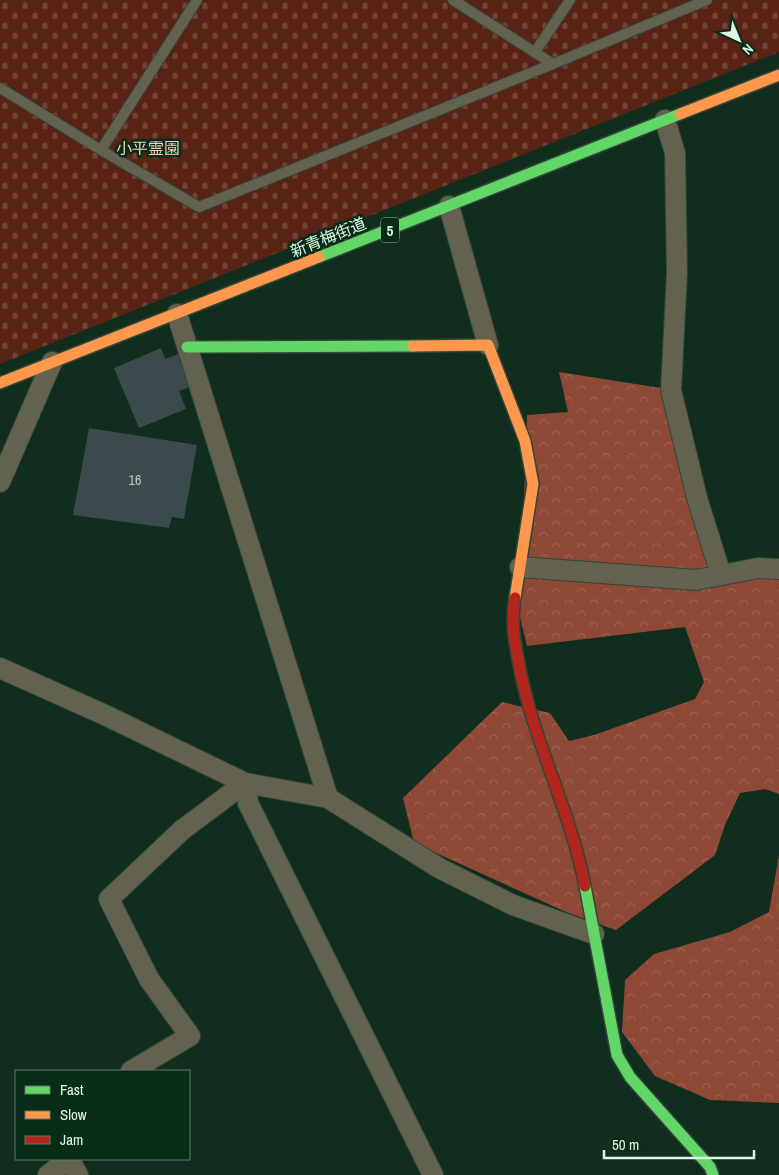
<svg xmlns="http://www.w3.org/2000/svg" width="779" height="1175" viewBox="0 0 779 1175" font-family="'Archivo Narrow','Noto Sans JP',sans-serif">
	<defs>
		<pattern id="forest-crowns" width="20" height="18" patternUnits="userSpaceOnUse" patternTransform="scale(1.25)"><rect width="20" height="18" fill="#8d4836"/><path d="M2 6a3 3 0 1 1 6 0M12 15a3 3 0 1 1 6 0" fill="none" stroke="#9d6353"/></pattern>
		<pattern id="cemetery-stones" width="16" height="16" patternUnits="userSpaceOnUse" patternTransform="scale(1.25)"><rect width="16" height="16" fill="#582214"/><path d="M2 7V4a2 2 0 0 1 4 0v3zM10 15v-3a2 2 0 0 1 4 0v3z" fill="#704336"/></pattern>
	</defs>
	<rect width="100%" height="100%" fill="#112d1e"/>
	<g fill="url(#forest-crowns)">
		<path d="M559 372 661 388 717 585 767 575 779 579V794L765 789 740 793 725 825 715 855 616 930 566 912 414 843 403 798 502 702 550 713 569 741 594 735 695 699 704 682 685 627 527 646 520 617 527 415 568 412Z"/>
		<path d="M779 855V1103L710 1100 655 1076 622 1032 625 980 654 954 730 932 769 912Z"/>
	</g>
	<path fill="url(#cemetery-stones)" d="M0 0H779V52L0 364Z"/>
	<g fill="#3b4a4c">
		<path d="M161 348 165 359 182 353 193 386 179 391 186 409 139 428 114 368Z"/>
		<path d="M89 428 197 445 184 519 172 517 169 528 73 515Z"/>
	</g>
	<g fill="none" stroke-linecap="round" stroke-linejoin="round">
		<defs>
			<g id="lane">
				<path d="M453 0 553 64 707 0"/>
				<path d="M535 52 570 0"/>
				<path d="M0 88 101 150 199 207 553 64"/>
				<path d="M101 150 197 0"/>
			</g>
			<g id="street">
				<path d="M665 120 675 153 677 273 671 390 697 498 721 575"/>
				<path d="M449 206 488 345"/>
				<path d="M177 314 328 798"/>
				<path d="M0 482 52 362"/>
				<path d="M520 567 696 580 758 568 779 569"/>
				<path d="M0 668 105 715 245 783 248 803 433 1175"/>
				<path d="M131 1071 190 1036 149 979 109 899 182 830 245 783 328 798 439 868 513 905 594 934"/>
				<path d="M69 1159 78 1175"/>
				<path d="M48 1175 69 1159"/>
			</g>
			<g id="fast">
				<path d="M319 257 680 114"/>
				<path d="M187 347 413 346"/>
				<path d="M585 886 617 1055 630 1077 710 1167 713 1175"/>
			</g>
			<g id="slow">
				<path d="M680 114 779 75"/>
				<path d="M413 346 488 345 525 441 533 484 515 598"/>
				<path d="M0 383 319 257"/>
			</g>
			<path id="jam" d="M515 598C511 619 514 639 518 659 531 737 570 808 585 886"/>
		</defs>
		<use href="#lane" stroke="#30473a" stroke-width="12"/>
		<use href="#street" stroke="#30473a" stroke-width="22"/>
		<use href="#fast" stroke="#30473a" stroke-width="14"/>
		<use href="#slow" stroke="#30473a" stroke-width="14"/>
		<use href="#jam" stroke="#30473a" stroke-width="14"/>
		<use href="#lane" stroke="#62624e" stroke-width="10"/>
		<use href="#street" stroke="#62624e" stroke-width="20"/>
		<use href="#fast" stroke="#63d668" stroke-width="11"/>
		<use href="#slow" stroke="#ff974d" stroke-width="11"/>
		<use href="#jam" stroke="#b3261e" stroke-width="11"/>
	</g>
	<g text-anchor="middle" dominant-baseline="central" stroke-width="5" stroke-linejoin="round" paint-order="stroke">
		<g font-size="14" fill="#b5ccbe">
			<text x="135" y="480">16</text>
		</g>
		<rect fill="#082c17" stroke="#9ebaa6" stroke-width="1" x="381" y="217.5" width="18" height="25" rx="4"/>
		<g font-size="15" font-weight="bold" fill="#def7e4">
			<text x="390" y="230">5</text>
		</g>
		<g font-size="16" fill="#fccbbf" stroke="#082c17">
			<text x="148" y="148">小平霊園</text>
		</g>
		<g font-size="16" fill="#def7e4" stroke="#082c17">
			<text transform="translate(328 237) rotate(-22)">新青梅街道</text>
		</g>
	</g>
	<rect x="15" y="1070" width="175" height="90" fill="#082c17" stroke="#5e7d69"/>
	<rect x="25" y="1086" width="25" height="8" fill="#63d668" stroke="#5e7d69"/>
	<text x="60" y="1095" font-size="15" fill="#def7e4">Fast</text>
	<rect x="25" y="1111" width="25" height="8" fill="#ff974d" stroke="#5e7d69"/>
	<text x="60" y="1120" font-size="15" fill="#def7e4">Slow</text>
	<rect x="25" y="1136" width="25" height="8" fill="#b3261e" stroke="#5e7d69"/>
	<text x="60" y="1145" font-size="15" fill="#def7e4">Jam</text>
	<g transform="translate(739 40) rotate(136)" stroke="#082c17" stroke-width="4" paint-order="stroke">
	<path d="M0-4L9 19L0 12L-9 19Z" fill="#def7e4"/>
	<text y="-8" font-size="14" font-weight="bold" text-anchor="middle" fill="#def7e4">N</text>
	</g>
	<path d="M604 1150v8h150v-8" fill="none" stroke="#def7e4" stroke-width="2.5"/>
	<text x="612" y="1150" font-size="15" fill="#def7e4" stroke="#082c17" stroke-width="4" paint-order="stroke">50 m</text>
</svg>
